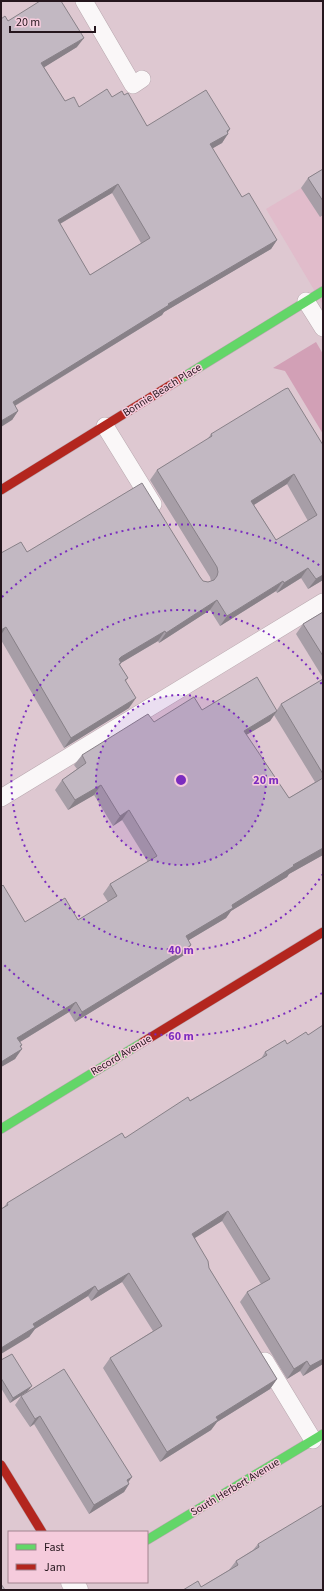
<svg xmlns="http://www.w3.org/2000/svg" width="324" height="1591" viewBox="0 0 324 1591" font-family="'Source Sans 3',sans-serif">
	<rect width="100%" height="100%" fill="#dec8d1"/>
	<path fill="#e1bccb" d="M323 175V305L266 209Z"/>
	<path fill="#d2a0b6" d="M316 342 323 354V434L285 371 273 368Z"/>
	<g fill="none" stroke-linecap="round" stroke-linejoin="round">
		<defs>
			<g id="lane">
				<path d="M84 1 133 85 142 79"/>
				<path d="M306 301 323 328"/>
				<path d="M105 426 153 504"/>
				<path d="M1 798 323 602"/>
				<path d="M265 1361 313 1440"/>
			</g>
			<path id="street" d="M72 1582 77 1590"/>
			<g id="fast">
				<path d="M177 381 323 291"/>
				<path d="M1 1129 143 1042"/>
				<path d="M147 1540 323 1434"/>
			</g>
			<g id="jam">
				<path d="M1 490 177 381"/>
				<path d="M143 1042 323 932"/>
				<path d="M1 1465 42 1532"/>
			</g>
		</defs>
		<use href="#lane" stroke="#b8a7ae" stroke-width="18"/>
		<use href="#street" stroke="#b8a7ae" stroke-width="23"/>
		<use href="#fast" stroke="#b8a7ae" stroke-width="10"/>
		<use href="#jam" stroke="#b8a7ae" stroke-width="10"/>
		<use href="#lane" stroke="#faf7f8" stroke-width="17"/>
		<use href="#street" stroke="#faf7f8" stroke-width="22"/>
		<use href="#fast" stroke="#63d668" stroke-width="9"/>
		<use href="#jam" stroke="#b3261e" stroke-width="9"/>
	</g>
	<g fill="#a79ea7" fill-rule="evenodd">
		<path d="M8 21 77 47 44 67 65 101 79 107 112 97 124 95 147 126 230 129 222 143 212 148 242 197 277 240 271 249 164 312 162 315 15 406 18 411 12 420ZM112 193 141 243 90 275 60 224Z"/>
		<path d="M323 169V215L320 217 301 188 308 178Z"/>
		<path d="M211 434 323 445V580L308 589 301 578 277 593 276 591 220 626 210 610 159 643 158 641 121 663 120 665 128 678 126 681 129 708 64 748 1 640V553L27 552 200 577 203 581 208 582 211 581 210 577 150 480 157 470 207 440ZM287 484 308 521 276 540 254 505Z"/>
		<path d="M323 612V678L296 634 303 624Z"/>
		<path d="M323 679V855L289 874 287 877 231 911 226 918 189 940 184 955 75 1022 69 1012 20 1042 21 1047 15 1059 1 1067V887L25 922 78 920 108 902 103 894 110 884 148 862 122 820 113 826 94 795 68 810 55 790 62 780 77 769 74 765 82 755 154 722 202 710H277L281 704ZM274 715 315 782 289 798 246 735 270 721Z"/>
		<path d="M285 1040 323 1364 303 1376 300 1371 287 1379 240 1302 247 1292 261 1284 222 1221 195 1238 209 1268 277 1379 270 1389 217 1422 211 1430 160 1462 103 1368 110 1358 153 1331 122 1282 91 1301 88 1296 35 1329 29 1337 3 1208 7 1203 125 1138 261 1059 265 1052Z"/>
		<path d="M1 1360 28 1391 10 1403 1 1388Z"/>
		<path d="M21 1396 132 1477 128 1482 129 1484 124 1492 89 1514 34 1424 30 1427 15 1405Z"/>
		<path d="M258 1544 323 1590 201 1587 229 1570 236 1561 253 1550Z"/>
	</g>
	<g fill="#888188">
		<path d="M84 38 77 47 35 73 41 63Z"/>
		<path d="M230 129 225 135 228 134 222 143 203 154 210 144Z"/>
		<path d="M118 184 112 193 51 229 58 220Z"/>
		<path d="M277 240 271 249 164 312 162 315 6 411 13 402 168 304Z"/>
		<path d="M18 411 12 420 1 427V421Z"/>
		<path d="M294 474 287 484 244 511 251 501Z"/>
		<path d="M308 568 301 578 277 593 284 583Z"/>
		<path d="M323 575V580L308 589 316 579Z"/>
		<path d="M283 581 276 591 220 626 227 616Z"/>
		<path d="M217 600 210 610 159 643 166 633Z"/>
		<path d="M6 627 1 635V630Z"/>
		<path d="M165 631 158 641 114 667 119 659 121 657Z"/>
		<path d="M136 698 129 708 64 748 71 738Z"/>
		<path d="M277 711 270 721 236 741 244 731Z"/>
		<path d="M101 785 94 795 68 810 75 800Z"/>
		<path d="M129 810 122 820 113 826 120 816Z"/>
		<path d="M323 848V855L289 874 287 877 231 911 226 918 179 946 186 936 232 905 293 865Z"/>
		<path d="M191 945 184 955 75 1022 82 1012Z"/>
		<path d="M76 1002 69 1012 10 1048 17 1038Z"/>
		<path d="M22 1045 17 1052 22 1049 15 1059 1 1067V1062Z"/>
		<path d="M228 1211 222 1221 185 1244 192 1234Z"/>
		<path d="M129 1273 122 1282 91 1301 98 1291Z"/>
		<path d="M95 1286 88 1296 35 1329 29 1337 1 1354V1348L33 1324Z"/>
		<path d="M323 1359V1364L303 1376 310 1366Z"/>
		<path d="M307 1361 300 1371 287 1379 294 1369Z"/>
		<path d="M277 1379 270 1389 217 1422 211 1430 160 1462 167 1452 216 1417Z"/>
		<path d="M32 1386 28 1391 10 1403 13 1398Z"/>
		<path d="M40 1416 34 1424 30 1427 35 1419Z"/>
		<path d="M132 1477 126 1485 127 1480Z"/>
		<path d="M129 1484 124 1492 89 1514 94 1505Z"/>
	</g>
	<g fill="#c2b8c2" stroke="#888188" fill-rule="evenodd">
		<path d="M40 1H61L84 38 41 63 65 101 74 97 79 107 107 89 112 97 122 91 124 95 128 93 147 126 206 90 230 129 227 131 228 134 210 144 242 197 249 193 277 240 168 304 169 305 13 402 18 411 1 421V19L5 16 8 21ZM118 184 150 238 90 275 58 220Z"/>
		<path d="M323 169V201L308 178Z"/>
		<path d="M288 388 323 445V575L316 579 308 568 284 583 283 581 227 616 217 600 166 633 165 631 121 657 119 659 121 663 119 664 128 678 125 680 136 698 71 738 6 627 1 630V553L21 542 27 552 142 483 200 577 203 581 208 582 214 580 217 576 218 572 217 567 157 470 212 436 211 434 285 389ZM294 474 317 515 276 540 251 501Z"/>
		<path d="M323 612V656L303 624Z"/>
		<path d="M257 677 277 711 244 731 289 798 323 778V848L293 865 294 866 232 905 233 908 186 936 191 945 82 1012 76 1002 17 1038 22 1045 20 1046 22 1049 1 1062V887L3 885 25 922 65 898 78 920 117 896 110 884 157 856 129 810 120 816 101 785 75 800 62 780 86 763 82 755 148 714 154 722 194 697 202 710Z"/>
		<path d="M323 679V774L281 704Z"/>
		<path d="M323 1025V1359L310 1366 307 1361 294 1369 247 1292 270 1279 228 1211 192 1234 208 1261 209 1268 277 1379 216 1417 218 1420 167 1452 110 1358 162 1326 129 1273 98 1291 95 1286 33 1324 35 1327 1 1348V1209L8 1205 7 1203 122 1133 125 1138 188 1097 190 1101 267 1055 265 1052 285 1040 287 1044 306 1032 308 1035Z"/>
		<path d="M12 1354 32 1386 13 1398 1 1378V1360Z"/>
		<path d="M64 1369 132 1477 127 1480 129 1484 94 1505 40 1416 35 1419 21 1396Z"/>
		<path d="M323 1505V1590H183L198 1581 201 1587 238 1565 236 1561 259 1547 258 1544Z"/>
		<path d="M1 1584 5 1590H1Z"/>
	</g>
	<circle cx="181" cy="780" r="85" fill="#7b2cbf" fill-opacity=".12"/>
	<g fill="none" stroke="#7b2cbf" stroke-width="2" stroke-dasharray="2 4">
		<circle cx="181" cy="780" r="85"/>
		<path d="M323 874A170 170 0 1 1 323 686"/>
		<path d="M322 993A256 256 0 0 1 2 963M2 597A256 256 0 0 1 322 567"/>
	</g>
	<g text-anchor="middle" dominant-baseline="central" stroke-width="3" stroke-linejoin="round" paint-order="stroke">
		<g font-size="11" fill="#25161d" stroke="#f5cbdc">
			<text transform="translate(162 390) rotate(-32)">Bonnie Beach Place</text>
			<text transform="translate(121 1055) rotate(-31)">Record Avenue</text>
			<text transform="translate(235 1487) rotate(-31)">South Herbert Avenue</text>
		</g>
	</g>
	<circle cx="181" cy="780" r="6" fill="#7b2cbf" stroke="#f5cbdc" stroke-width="2"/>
	<g font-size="12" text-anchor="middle" font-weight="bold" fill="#7b2cbf" stroke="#f5cbdc" stroke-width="3" stroke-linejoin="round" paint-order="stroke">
		<text x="266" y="784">20 m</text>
		<text x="181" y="954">40 m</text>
		<text x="181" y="1040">60 m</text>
	</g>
	<rect width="324" height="1591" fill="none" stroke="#25161d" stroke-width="4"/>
	<rect x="8" y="1531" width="140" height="52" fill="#f5cbdc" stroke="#a28390"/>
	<rect x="16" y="1544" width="20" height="6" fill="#63d668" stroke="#a28390"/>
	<text x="44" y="1551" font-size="12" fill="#25161d">Fast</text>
	<rect x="16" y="1564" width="20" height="6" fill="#b3261e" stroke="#a28390"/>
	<text x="44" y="1571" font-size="12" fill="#25161d">Jam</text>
	<path d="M10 26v6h85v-6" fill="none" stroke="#25161d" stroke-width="2"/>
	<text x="16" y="26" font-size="12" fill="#25161d" stroke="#f5cbdc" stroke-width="3" paint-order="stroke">20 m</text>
</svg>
